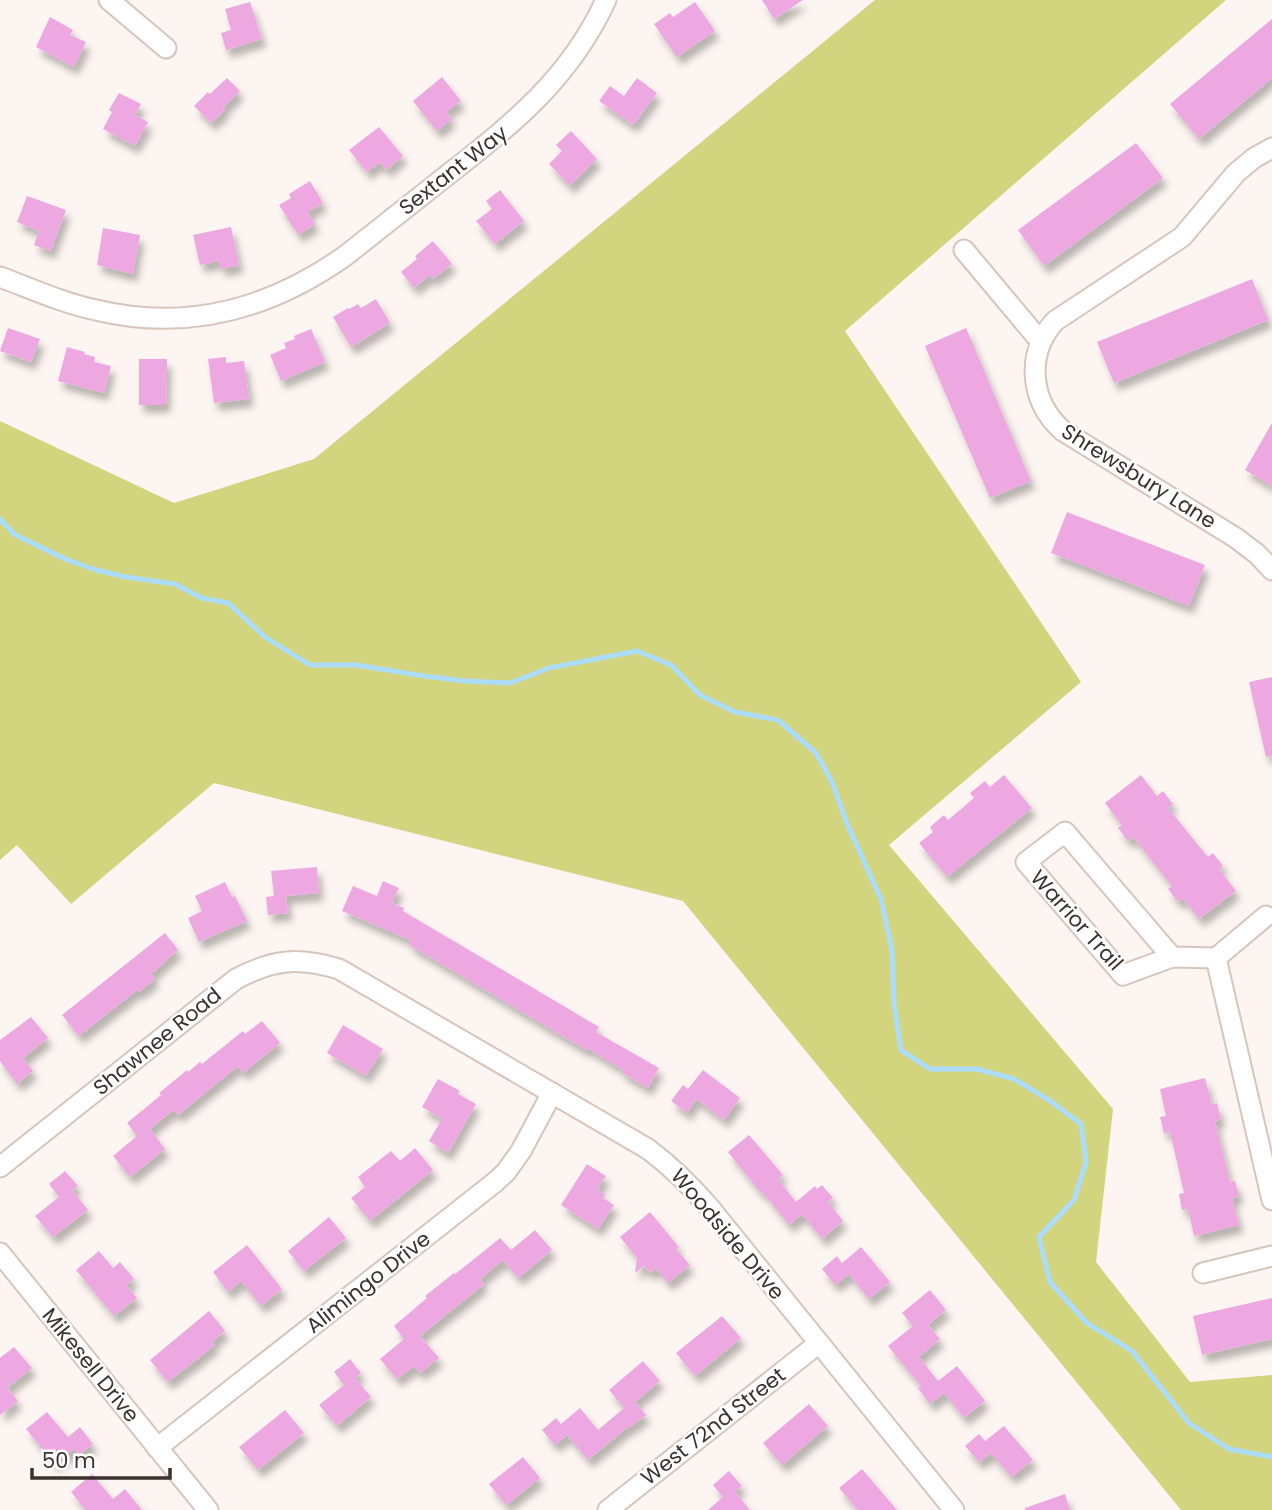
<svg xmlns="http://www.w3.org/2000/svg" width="1272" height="1510" viewBox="0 0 1272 1510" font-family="Poppins,sans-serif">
	<defs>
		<filter id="shadow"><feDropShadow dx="4.5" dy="8" stdDeviation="3.5" flood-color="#0004"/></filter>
	</defs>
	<rect width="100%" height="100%" fill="#fdf5f1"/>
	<path fill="#d2d57e" d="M875 0H1226L845 331 1081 682 889 845 1113 1109 1096 1262 1190 1382 1272 1375V1510H1181L683 901 214 783 71 904 17 845 0 860V421L174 503 314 459Z"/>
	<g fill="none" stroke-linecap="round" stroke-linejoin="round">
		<path stroke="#abdcfb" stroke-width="5" d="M0 519 14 534 65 559 96 570 126 577 175 584 202 598 228 603 265 637 310 665H356L424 676 465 681 510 683 549 668 637 651 671 665 700 695 735 712 778 720 816 753 832 782 848 826 881 899 892 950 894 1004 901 1050 930 1069H977L1014 1079 1049 1100 1081 1124 1086 1162 1074 1200 1039 1237 1050 1282 1087 1323 1132 1351 1189 1423 1229 1449 1272 1457"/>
	</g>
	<g fill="#eda7e1" filter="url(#shadow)">
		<path d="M762 0H803L774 19Z"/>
		<path d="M250 2 262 39 226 50 221 33 231 30 225 9Z"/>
		<path d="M695 2 715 31 677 57 654 24 670 13 673 17Z"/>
		<path d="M50 17 73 30 70 35 86 42 74 67 36 47Z"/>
		<path d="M1272 19V78L1199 139 1170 104Z"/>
		<path d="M442 77 461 101 446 112 452 119 437 131 413 101Z"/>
		<path d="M227 78 240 91 223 108 225 110 211 123 194 106 208 92 210 94Z"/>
		<path d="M637 78 657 93 633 125 599 101 610 86 624 96Z"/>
		<path d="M119 93 141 104 135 115 148 122 135 146 103 129 112 112 109 110Z"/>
		<path d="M379 127 403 156 386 170 380 162 367 172 349 150Z"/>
		<path d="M571 131 597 159 570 186 549 164 562 151 556 145Z"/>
		<path d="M1136 143 1163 178 1044 266 1018 230Z"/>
		<path d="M310 181 323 203 308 212 315 224 298 235 279 205 291 198 289 194Z"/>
		<path d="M500 190 524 221 495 244 476 221 492 209 486 201Z"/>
		<path d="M27 196 66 210 51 251 34 245 39 231 17 222Z"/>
		<path d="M231 227 239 265 221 269 219 261 200 265 193 235Z"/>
		<path d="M103 228 140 235 133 274 97 265Z"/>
		<path d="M433 241 452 264 433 279 430 275 414 288 401 272 417 259 415 256Z"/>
		<path d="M1252 279 1268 320 1114 383 1097 342Z"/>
		<path d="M376 299 390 323 351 347 333 317 348 308 349 309 358 304 361 308Z"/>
		<path d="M8 328 40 339 31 362 0 351Z"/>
		<path d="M966 328 1031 481 990 498 925 346Z"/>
		<path d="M311 329 325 362 281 381 270 355 286 348 284 343 295 339 294 336Z"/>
		<path d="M67 347 85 352 84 354 95 357 94 362 111 366 104 393 58 381Z"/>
		<path d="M226 357V363L244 361 249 399 214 403 208 359Z"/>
		<path d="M139 359H167L166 405H139Z"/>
		<path d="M1272 423V486L1245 470Z"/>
		<path d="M1067 512 1205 565 1189 606 1051 553Z"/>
		<path d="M1272 677V756L1266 757 1249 682Z"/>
		<path d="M1004 775 1032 808 947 877 919 843 933 832 930 827 944 815 948 820 974 798 970 793 985 781 990 787Z"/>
		<path d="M1141 775 1157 796 1163 791 1173 804 1168 808 1208 857 1213 853 1223 866 1219 869 1236 891 1199 919 1183 898 1178 902 1168 889 1172 886 1133 837 1128 841 1118 828 1122 825 1105 803Z"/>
		<path d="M317 867 319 893 286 896 288 913 268 915 266 897 274 896 271 871Z"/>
		<path d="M383 881 399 888 392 903 404 908 403 911 599 1027 596 1032 659 1068 648 1088 621 1072 623 1070 587 1048 586 1050 408 944 410 940 342 911 353 886 377 896Z"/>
		<path d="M225 882 232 897 235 896 247 921 199 942 188 918 202 911 195 896Z"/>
		<path d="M165 933 178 950 151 974 155 979 139 992 137 990 79 1036 62 1015Z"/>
		<path d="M31 1017 48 1038 23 1058 33 1071 17 1084 0 1061V1040Z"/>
		<path d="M262 1021 280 1043 243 1073 238 1066 178 1115 173 1110 150 1129 165 1149 130 1177 113 1156 137 1136 127 1123 161 1095 159 1093 187 1070 188 1072 200 1062 202 1064 243 1031 245 1034Z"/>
		<path d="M343 1025 383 1049 366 1076 327 1053Z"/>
		<path d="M703 1070 740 1098 724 1120 696 1099 687 1113 671 1101 683 1085 688 1089Z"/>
		<path d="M1205 1078 1212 1105 1217 1103 1221 1119 1215 1121 1230 1182 1235 1181 1239 1196 1232 1198 1239 1225 1194 1236 1188 1209 1182 1210 1179 1194 1184 1193 1170 1132 1164 1133 1160 1117 1166 1116 1160 1089Z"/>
		<path d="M438 1079 460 1091 458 1094 476 1104 448 1153 429 1141 442 1119 422 1107Z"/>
		<path d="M749 1135 783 1175 778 1179 796 1202 815 1186 817 1189 822 1185 833 1198 828 1202 843 1221 822 1239 802 1214 789 1225 763 1192 761 1193 728 1152Z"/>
		<path d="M415 1148 433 1170 370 1221 351 1198 365 1187 358 1177 391 1151 400 1161Z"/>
		<path d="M587 1164 606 1176 597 1190 605 1195 603 1198 614 1205 598 1229 561 1205Z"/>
		<path d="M65 1171 78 1186 72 1190 88 1210 53 1237 35 1216 59 1197 49 1184Z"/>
		<path d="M650 1212 679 1247 676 1249 690 1265 668 1283 656 1268 650 1273 644 1266 635 1273 637 1258 620 1237Z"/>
		<path d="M329 1217 346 1238 304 1271 288 1251Z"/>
		<path d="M535 1230 552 1250 518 1278 503 1260 480 1279 484 1284 420 1336 439 1358 420 1373 414 1366 397 1379 380 1359 404 1339 394 1326 427 1298 425 1296 454 1273 455 1274 468 1264 500 1238 511 1250Z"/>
		<path d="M247 1245 282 1289 261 1306 241 1281 228 1292 213 1272Z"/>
		<path d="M861 1247 890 1282 869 1299 849 1274 835 1285 822 1269 837 1256 842 1263Z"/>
		<path d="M99 1251 113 1268 120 1262 134 1279 126 1285 137 1298 114 1316 76 1270Z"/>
		<path d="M930 1290 946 1310 928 1325 940 1339 919 1357 938 1381 957 1366 985 1401 964 1418 944 1393 930 1404 918 1388 921 1386 888 1346 913 1326 902 1313Z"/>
		<path d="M1272 1298V1339L1202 1355 1193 1316Z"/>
		<path d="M209 1311 225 1331 212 1342 215 1345 168 1382 150 1360Z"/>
		<path d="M722 1316 741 1338 695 1376 676 1353Z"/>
		<path d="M14 1347 32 1368 7 1388 18 1401 0 1415V1358Z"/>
		<path d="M350 1359 361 1373 355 1378 371 1397 337 1426 319 1405 344 1385 334 1372Z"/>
		<path d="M643 1361 660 1381 635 1402 646 1415 630 1427 629 1426 588 1460 567 1435 555 1445 542 1430 556 1418 561 1424 580 1408 598 1430 624 1408 609 1390Z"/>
		<path d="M809 1404 828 1426 782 1465 763 1443Z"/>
		<path d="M285 1410 304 1433 258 1470 239 1447Z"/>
		<path d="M47 1412 68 1437 80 1427 93 1444 79 1455 74 1449 55 1464 26 1429Z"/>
		<path d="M1004 1426 1033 1460 1011 1477 991 1453 979 1462 965 1446 979 1434 985 1441Z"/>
		<path d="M523 1457 540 1478 506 1505 489 1484Z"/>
		<path d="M862 1469 897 1510H858L839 1488Z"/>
		<path d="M729 1471 742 1486 735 1492 750 1510H708L723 1497 713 1485Z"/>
		<path d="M92 1474 113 1499 125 1489 142 1510H86L71 1492Z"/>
		<path d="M1065 1494 1070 1510H1025V1508Z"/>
	</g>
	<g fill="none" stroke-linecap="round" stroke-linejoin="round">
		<defs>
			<g id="street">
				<path d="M109 0 166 48"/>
				<path d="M1272 148 1254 158 1236 173 1182 237 1055 321C1025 354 1030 402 1063 431L1236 538 1257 554 1272 570"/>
				<path d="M964 250 1041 342"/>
				<path d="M0 277C32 289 63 303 96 310 187 332 270 309 345 256 380 228 415 201 450 173 515 122 570 78 606 0"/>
				<path d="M1172 957 1123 975 1026 862 1065 832 1172 957 1216 958 1266 916"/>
				<path d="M1216 958 1272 1200"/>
				<path d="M0 1167 236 979C274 959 298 957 339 969L648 1149C672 1167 691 1186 710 1208L954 1510"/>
				<path d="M0 1253 208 1510"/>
				<path d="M1203 1273 1272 1256"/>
				<path d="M157 1448 494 1183 506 1172 521 1151 552 1093"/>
				<path d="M608 1510 819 1343"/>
			</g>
		</defs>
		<use href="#street" stroke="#d7c5bb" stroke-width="23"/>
		<use href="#street" stroke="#fff" stroke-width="19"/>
	</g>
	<g text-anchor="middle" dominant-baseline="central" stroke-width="5" stroke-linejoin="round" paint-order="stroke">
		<g font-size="21" fill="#39322e" stroke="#fff">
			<text transform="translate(453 170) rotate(-38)">Sextant Way</text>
			<text transform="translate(1139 476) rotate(32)">Shrewsbury Lane</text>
			<text transform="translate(1077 920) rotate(48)">Warrior Trail</text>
			<text transform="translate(157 1041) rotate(-39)">Shawnee Road</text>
			<text transform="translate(728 1234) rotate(50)">Woodside Drive</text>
			<text transform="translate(368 1282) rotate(-38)">Alimingo Drive</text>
			<text transform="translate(91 1365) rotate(51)">Mikesell Drive</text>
			<text transform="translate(713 1426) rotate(-38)">West 72nd Street</text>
		</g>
	</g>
	<path d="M32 1468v10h138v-10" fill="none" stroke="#39322e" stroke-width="3.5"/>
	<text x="42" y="1468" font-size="21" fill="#39322e" stroke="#ffffff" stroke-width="5" paint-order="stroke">50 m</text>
</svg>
